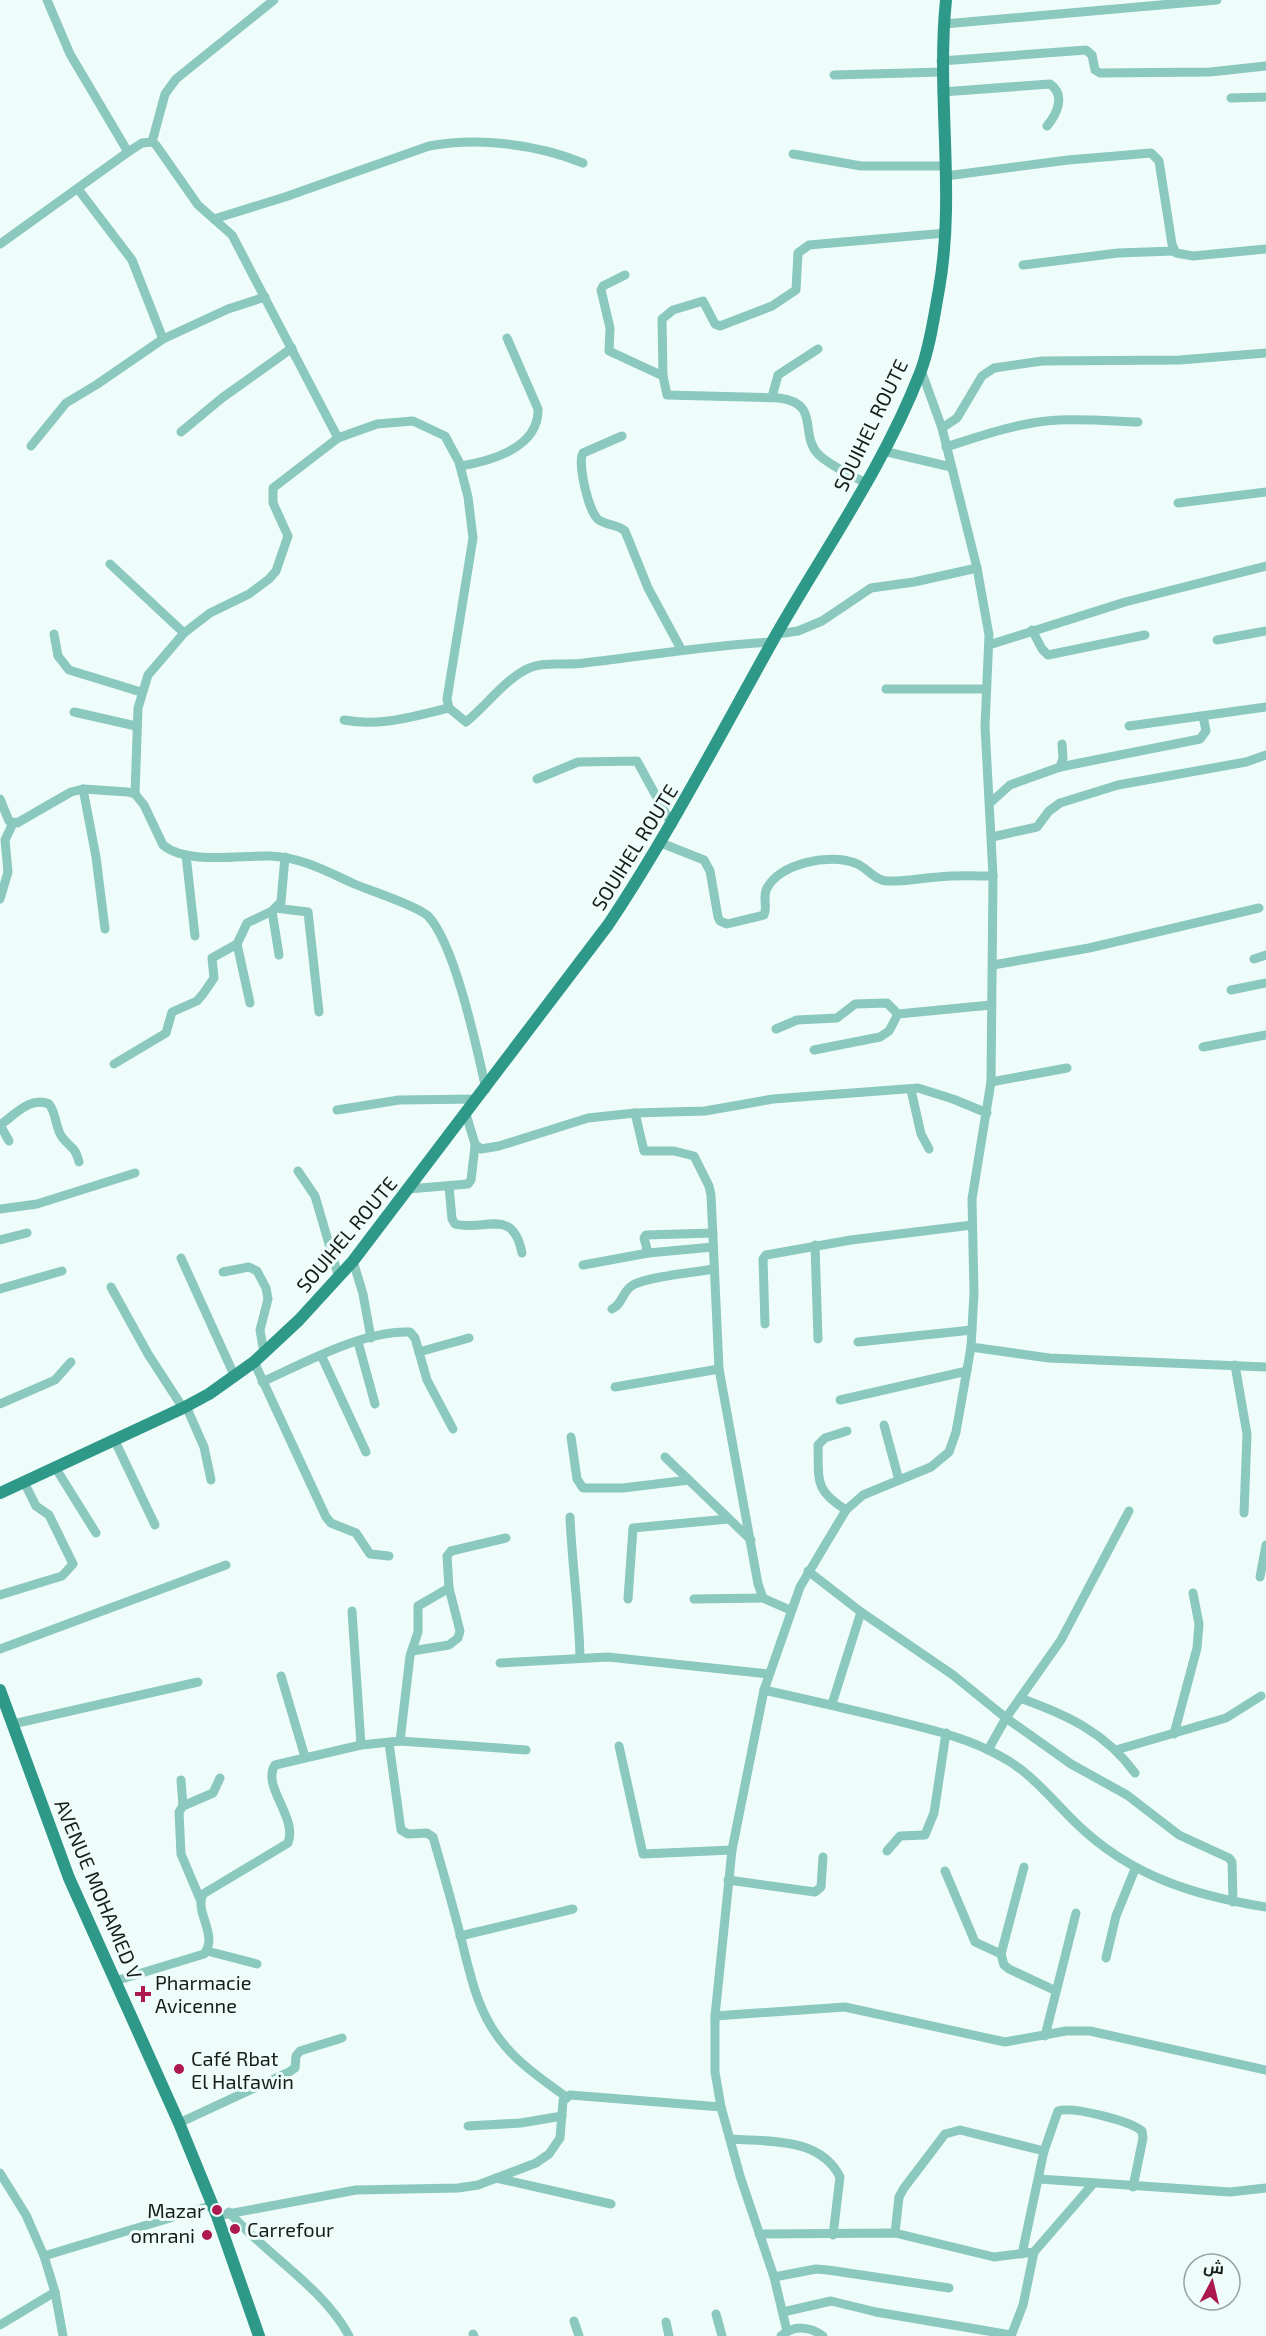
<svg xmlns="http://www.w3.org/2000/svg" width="1266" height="2336" viewBox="0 0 1266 2336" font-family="'Exo 2',Cairo,sans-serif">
	<rect width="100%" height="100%" fill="#eefdfa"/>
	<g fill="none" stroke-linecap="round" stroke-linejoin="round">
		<g stroke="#8bc8bd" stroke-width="9">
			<path d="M944 24 1217 0"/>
			<path d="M941 61 1086 50 1092 55 1095 70 1100 73 1210 72 1266 66"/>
			<path d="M834 75 942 72"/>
			<path d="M942 92 1050 84C1066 95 1057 114 1047 126"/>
			<path d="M1231 98 1266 97"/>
			<path d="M152 142 165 94 176 79 274 0"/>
			<path d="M128 152 142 143 152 142 156 145 198 205 232 235 338 438 377 424 413 421 445 436 459 462 468 497 473 538 447 699 449 708 466 722C486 706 503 682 525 670 543 660 565 666 584 663 647 656 708 645 772 642"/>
			<path d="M793 154 861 166H945"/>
			<path d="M946 176 1068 160 1151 153 1159 161 1172 244 1176 253 1193 256 1266 249"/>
			<path d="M214 219 285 197 429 146C479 137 536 144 583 163"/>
			<path d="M0 244 128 152 70 54 47 0"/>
			<path d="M1023 265 1118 253 1174 251"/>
			<path d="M625 275 603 286 601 290 610 328 609 351 663 376"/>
			<path d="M163 339 228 309 265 297"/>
			<path d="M921 370 942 428 977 568 989 635 985 726 993 876 991 1082 972 1199 974 1293 971 1347 956 1432 949 1452 931 1467 863 1495 846 1510 800 1587 764 1690C809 1700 853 1710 897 1721 933 1730 968 1738 1000 1756 1030 1771 1054 1802 1078 1825 1131 1876 1195 1896 1266 1907"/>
			<path d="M772 397 778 375 818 349"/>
			<path d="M942 428 957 418 982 376 994 368 1042 361 1180 360 1266 353"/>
			<path d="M181 432 222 398 292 348"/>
			<path d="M622 436 583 453C577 463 589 514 599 520 608 526 617 524 625 531L648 588 681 649"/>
			<path d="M31 446 66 403 96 385 163 339 132 260 78 189"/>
			<path d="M946 447C983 435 1020 422 1059 420 1085 419 1112 421 1138 422"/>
			<path d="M883 451 951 467"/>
			<path d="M460 466C490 461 539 448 538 409L507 338"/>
			<path d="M866 483C851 475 830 466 818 454 799 434 821 403 779 398L667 395 663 376 662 319 673 310 703 301 715 324 720 326 772 306 796 290 798 253 809 245 946 233"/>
			<path d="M1178 503 1266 492"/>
			<path d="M110 564 184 633"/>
			<path d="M1032 630 1042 649 1048 655 1145 635"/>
			<path d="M54 634 58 656 69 670 141 692"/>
			<path d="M777 634 798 631 822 621 871 588 914 582 977 568"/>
			<path d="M1217 640 1266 631"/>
			<path d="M989 645 1125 602 1266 566"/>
			<path d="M886 689H986"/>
			<path d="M74 712 136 726"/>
			<path d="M344 720C381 727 413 716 449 708"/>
			<path d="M1129 726 1266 707"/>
			<path d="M1060 767 1200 739 1206 731 1203 716"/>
			<path d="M537 779 578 762 637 761 672 825"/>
			<path d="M83 789 96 857 105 929"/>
			<path d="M135 794 138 708 148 675 184 633 210 613 249 594 269 579 276 571 288 536 273 503V488L338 438"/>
			<path d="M0 799 9 821 17 823 71 792 83 789 128 792 135 794 144 805 163 845C187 865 240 855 270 856 300 857 326 871 352 883 368 890 418 906 428 916 455 944 477 1049 486 1089"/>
			<path d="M990 803 1010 785 1060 767 1063 758 1062 744"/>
			<path d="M992 837 1037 827 1049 811 1060 803 1118 785 1246 762 1266 755"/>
			<path d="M661 843 704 860 710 871 718 917 720 921 727 924 764 915C768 906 762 897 767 888 781 863 830 853 855 863 867 867 875 881 887 881 903 882 921 878 938 877 956 875 975 876 993 876"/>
			<path d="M186 855 195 936"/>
			<path d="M0 899 8 872 5 840 13 823"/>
			<path d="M275 908 308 912 319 1012"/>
			<path d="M272 911 279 955"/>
			<path d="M237 944 250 1003"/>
			<path d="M1254 959 1266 955"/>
			<path d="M993 965 1089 948 1259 908"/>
			<path d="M1231 990 1266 983"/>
			<path d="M776 1029 797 1020 837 1018 855 1004 887 1003 898 1014"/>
			<path d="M1203 1047 1266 1035"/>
			<path d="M814 1050 880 1037 889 1031 898 1014 991 1005"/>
			<path d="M114 1064 166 1033 172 1012 197 1001 203 994 214 978 212 958 237 944 247 923 272 911 281 902 285 857"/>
			<path d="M991 1082 1067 1068"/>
			<path d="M911 1090 921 1134 929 1149"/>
			<path d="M337 1110 399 1100 477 1099"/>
			<path d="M635 1113 644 1151H674L694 1156 709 1186 711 1195 719 1369 758 1584 763 1598 790 1610"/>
			<path d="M466 1114 475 1144 481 1149 499 1146 588 1118 635 1113 705 1111 773 1099 918 1088 953 1099 987 1113"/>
			<path d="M0 1125C15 1115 30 1096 49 1104 57 1114 55 1128 62 1137 71 1149 75 1146 79 1162"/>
			<path d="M0 1125 9 1141"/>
			<path d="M298 1171 315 1196 339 1278"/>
			<path d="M449 1186 452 1219 455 1224C484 1232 513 1206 522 1253"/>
			<path d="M408 1189 468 1184 471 1180 475 1146"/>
			<path d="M0 1209 37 1204 135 1173"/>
			<path d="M713 1233 646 1235 644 1238 648 1253 713 1247"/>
			<path d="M0 1240 27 1233"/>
			<path d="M815 1245 818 1339"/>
			<path d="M181 1258 235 1377"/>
			<path d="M353 1261 363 1294 371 1338"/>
			<path d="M583 1265 648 1253"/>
			<path d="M223 1272 249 1267 257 1271 266 1288 268 1299 260 1330 264 1353"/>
			<path d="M111 1287 148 1354 183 1408"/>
			<path d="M0 1289 62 1271"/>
			<path d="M612 1309C623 1304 622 1291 633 1285 650 1276 693 1273 713 1269"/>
			<path d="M765 1324 763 1259 766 1255 851 1240 972 1225"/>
			<path d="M358 1342 375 1404"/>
			<path d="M858 1342 972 1330"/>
			<path d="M971 1347 1049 1358 1266 1367"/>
			<path d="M419 1352 469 1338"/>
			<path d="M321 1355 366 1452"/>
			<path d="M254 1362 326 1517 331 1523 356 1533 370 1554 389 1556"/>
			<path d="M1235 1365 1247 1434 1244 1513"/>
			<path d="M262 1382C304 1363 363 1330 410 1332L415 1338 427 1380 453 1429"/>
			<path d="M615 1387 719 1369"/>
			<path d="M840 1400 967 1371"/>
			<path d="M0 1404 55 1380 71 1362"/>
			<path d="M186 1406 204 1447 211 1480"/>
			<path d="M884 1425 899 1480"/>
			<path d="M571 1437 577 1479 583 1488H623L689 1480"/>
			<path d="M114 1439 155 1525"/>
			<path d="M665 1457 751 1540"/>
			<path d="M55 1467 96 1533"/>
			<path d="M846 1510C814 1490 819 1481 818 1445L825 1438 847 1431"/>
			<path d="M1129 1511 1061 1640 1006 1718 1071 1764 1127 1795 1179 1835 1229 1858 1232 1862 1233 1902"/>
			<path d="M570 1517C572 1565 579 1610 580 1658"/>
			<path d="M808 1571 861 1612 832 1704"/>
			<path d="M1260 1577 1266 1545"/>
			<path d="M0 1595 62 1576 73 1564 49 1515 36 1506 24 1482"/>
			<path d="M628 1599 633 1528 728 1519"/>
			<path d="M694 1599 763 1598"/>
			<path d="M352 1611 361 1745"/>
			<path d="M861 1612 953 1675 1006 1718 988 1750"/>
			<path d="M0 1649 226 1565"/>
			<path d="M412 1651 449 1645 458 1638 460 1631 449 1588"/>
			<path d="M500 1663 608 1657 768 1674"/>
			<path d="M281 1676 305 1757"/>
			<path d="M764 1690 732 1850 715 2016V2072L721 2107 740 2176 774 2277 787 2331"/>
			<path d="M1020 1698C1067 1715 1105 1732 1135 1773"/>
			<path d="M13 1724 198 1682"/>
			<path d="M1174 1734 1197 1648 1199 1624 1193 1593"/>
			<path d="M400 1741 410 1656 418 1632V1606L449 1588 447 1556 451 1551 506 1538"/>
			<path d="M389 1743 401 1830 408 1834 427 1833 433 1837C442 1868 451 1899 459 1930 470 1972 476 2013 506 2047 523 2067 545 2081 566 2097"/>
			<path d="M619 1746 643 1854 732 1850"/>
			<path d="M1116 1750 1226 1718 1261 1696"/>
			<path d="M181 1780 183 1806"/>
			<path d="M887 1851 900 1836 925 1835 934 1813 946 1733"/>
			<path d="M945 1871 975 1942 1001 1954 1004 1965 1009 1969 1054 1990"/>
			<path d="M728 1880 815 1892 821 1887 823 1857"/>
			<path d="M200 1899 181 1854 179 1812 183 1806 213 1793 220 1778"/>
			<path d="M460 1936 573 1909"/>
			<path d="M207 1951 257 1964"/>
			<path d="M1001 1954 1024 1867"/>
			<path d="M1106 1958 1116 1916 1135 1869"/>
			<path d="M115 1981 204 1954C219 1935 194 1913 203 1894L288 1843C298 1817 261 1786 275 1765L361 1745 400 1741 526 1750"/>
			<path d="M715 2016 845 2007 1005 2042 1066 2031H1090L1266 2070"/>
			<path d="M1045 2036 1076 1913"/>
			<path d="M179 2123 289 2072 295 2068 296 2056 300 2051 342 2038"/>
			<path d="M468 2126 521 2123 562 2116"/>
			<path d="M731 2139C770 2142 820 2137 840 2177L833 2235"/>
			<path d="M0 2173 26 2215 44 2256"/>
			<path d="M496 2178 611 2204"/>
			<path d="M1039 2179 1230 2192 1266 2188"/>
			<path d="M229 2212C265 2254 323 2287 349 2336"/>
			<path d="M217 2216 356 2190 458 2188 478 2185 536 2163 549 2154 560 2138 563 2101 570 2095 721 2107"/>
			<path d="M895 2233 899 2197 904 2188 945 2134 960 2130 1044 2151"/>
			<path d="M759 2234 895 2233 994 2257 1034 2252"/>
			<path d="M1022 2254 1044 2151 1058 2111C1073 2106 1130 2121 1142 2131L1143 2138 1133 2187"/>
			<path d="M774 2277 816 2269 828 2270 949 2288"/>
			<path d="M783 2312 831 2301 876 2312 1011 2335"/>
			<path d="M716 2314 722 2336"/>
			<path d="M574 2321 579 2336"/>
			<path d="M666 2322 669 2336"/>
			<path d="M0 2325 55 2292"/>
			<path d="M473 2334 474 2336"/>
			<path d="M63 2336 55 2292 44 2256 213 2205"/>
			<path d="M781 2336C794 2325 810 2326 823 2336"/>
			<path d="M1011 2336 1023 2305 1034 2252 1092 2185"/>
		</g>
		<g stroke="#2e9889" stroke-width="12">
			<path d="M0 1493 183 1408 209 1394 254 1362 299 1320 353 1261 608 925C670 832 721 733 776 635 825 549 884 466 920 373 930 347 934 316 939 289 956 193 936 96 946 0"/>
			<path d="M0 1690 69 1878 179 2123 217 2216 259 2336"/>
		</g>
	</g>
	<g fill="#ac1a4d" stroke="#eefdfa" stroke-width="2">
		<path d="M140 1985h6v6h6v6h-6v6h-6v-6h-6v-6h6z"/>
		<circle cx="179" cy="2069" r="6"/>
		<circle cx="217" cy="2210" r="6"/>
		<circle cx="235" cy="2229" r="6"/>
		<circle cx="207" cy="2235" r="6"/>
	</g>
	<g text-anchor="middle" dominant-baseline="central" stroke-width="6" stroke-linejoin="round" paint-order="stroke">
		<g font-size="20" fill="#181d1c" stroke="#eefdfa">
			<text transform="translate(870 425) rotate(-64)">SOUIHEL ROUTE</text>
			<text transform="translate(634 847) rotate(-58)">SOUIHEL ROUTE</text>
			<text transform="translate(346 1234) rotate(-50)">SOUIHEL ROUTE</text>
			<text transform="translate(99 1889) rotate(67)">AVENUE MOHAMED V</text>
		</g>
		<g font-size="20" fill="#181d1c" stroke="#eefdfa" text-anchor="start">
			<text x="155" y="1982">Pharmacie<tspan x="155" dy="23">Avicenne</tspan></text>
			<text x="191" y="2058">Café Rbat<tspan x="191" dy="23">El Halfawin</tspan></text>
			<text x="205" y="2210" text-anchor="end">Mazar</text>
			<text x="247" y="2229">Carrefour</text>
			<text x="195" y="2235" text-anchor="end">omrani</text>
		</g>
	</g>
	<g transform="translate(1212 2282) rotate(7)"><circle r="28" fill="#eefdfa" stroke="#98a3a1" stroke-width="1.5"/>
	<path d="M0-4.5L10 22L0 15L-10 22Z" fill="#ac1a4d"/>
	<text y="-9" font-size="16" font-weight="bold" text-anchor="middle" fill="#181d1c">ش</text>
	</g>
</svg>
